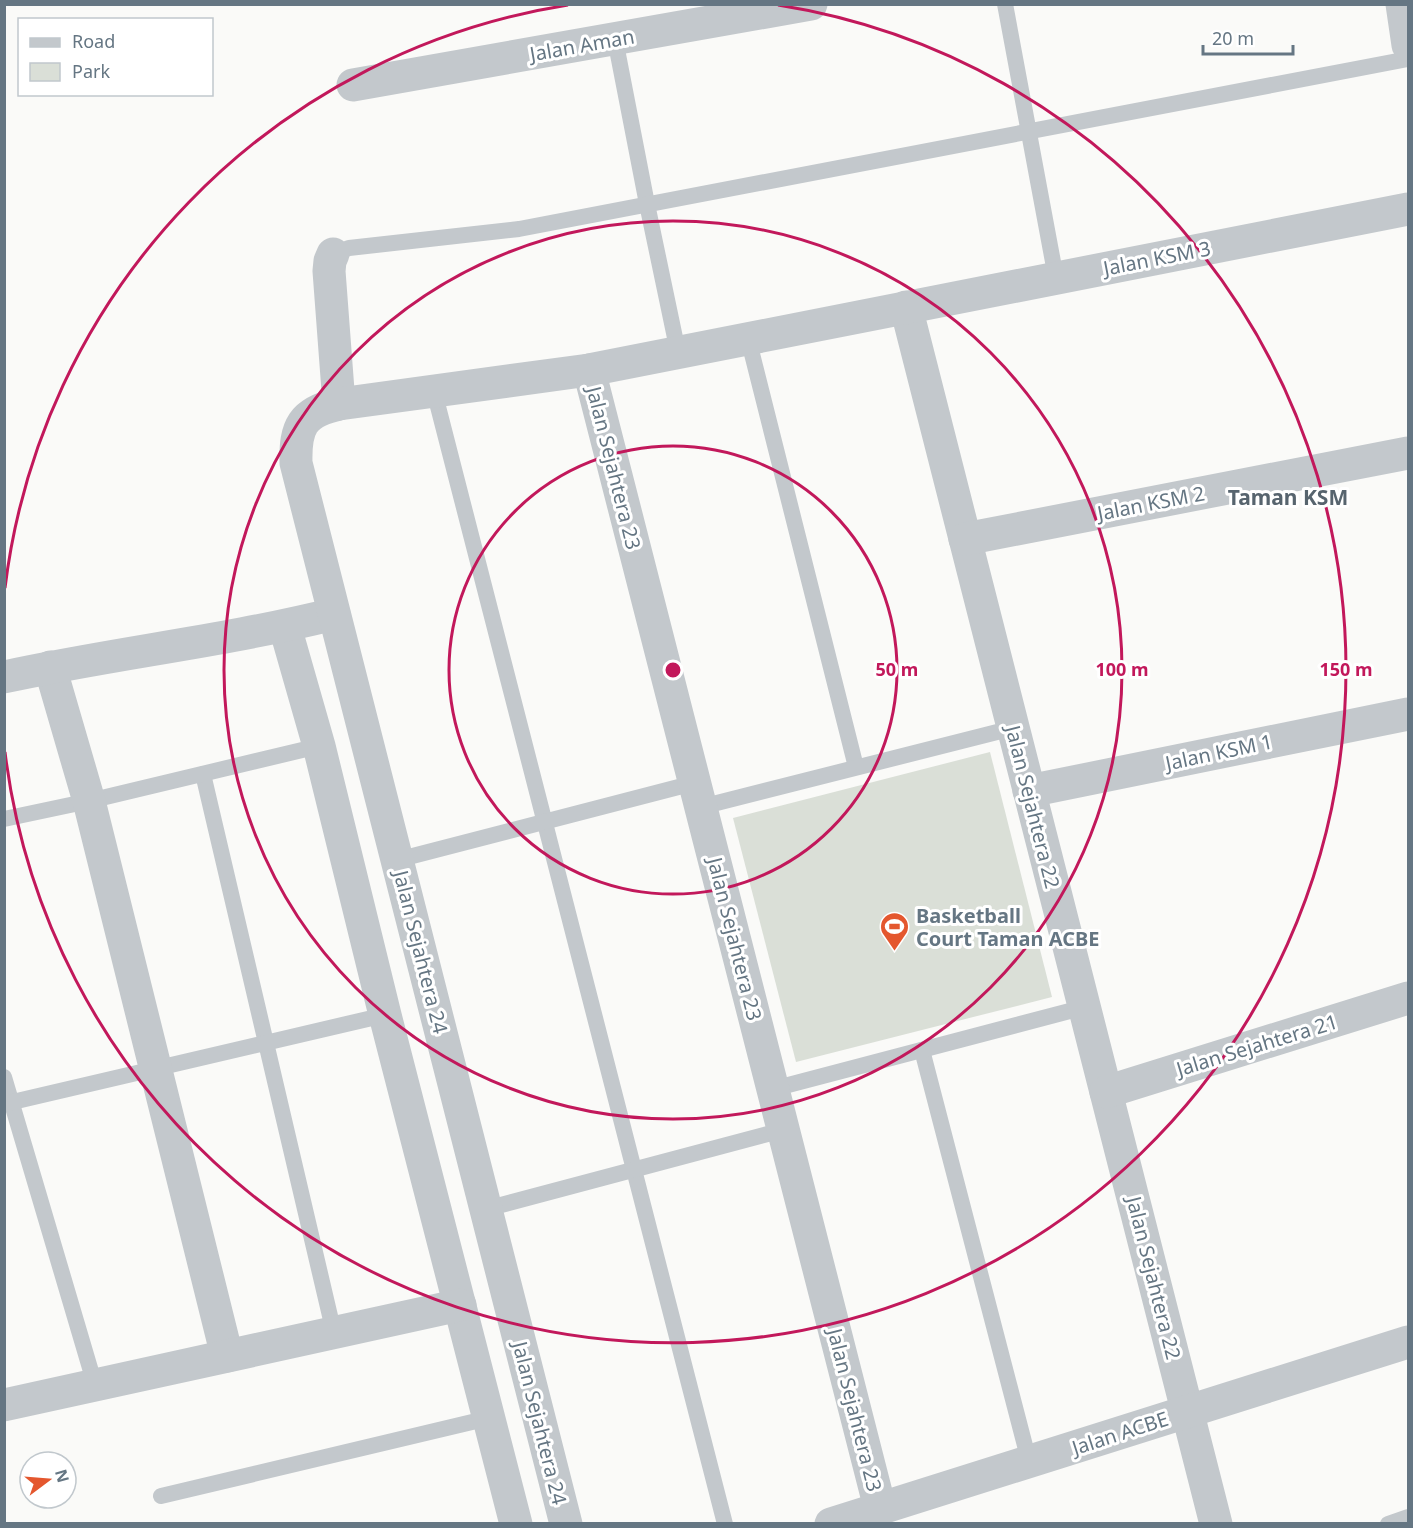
<svg xmlns="http://www.w3.org/2000/svg" width="1413" height="1528" viewBox="0 0 1413 1528" font-family="'Noto Sans',sans-serif">
	<rect width="100%" height="100%" fill="#fafaf8"/>
	<path fill="#dadfd7" d="M990 752 1052 997 796 1062 733 818Z"/>
	<g fill="none" stroke-linecap="round" stroke-linejoin="round">
		<g stroke="#c3c8cc" stroke-width="16">
			<path d="M1005 4 1056 278"/>
			<path d="M615 39 647 204 678 352"/>
			<path d="M333 254 349 248 519 229 1408 59"/>
			<path d="M748 338 856 767"/>
			<path d="M434 391 725 1524"/>
			<path d="M203 774 334 1333"/>
			<path d="M701 807 1013 728"/>
			<path d="M4 819 89 801 319 746"/>
			<path d="M397 860 694 783"/>
			<path d="M922 1050 1029 1461"/>
			<path d="M4 1077 95 1385"/>
			<path d="M773 1089 1085 1007"/>
			<path d="M4 1104 385 1015"/>
			<path d="M486 1209 783 1130"/>
			<path d="M161 1496 489 1418"/>
			<path d="M1388 1524 1408 1517"/>
		</g>
		<g stroke="#c3c8cc" stroke-width="33">
			<path d="M1402 4 1408 45"/>
			<path d="M353 85 811 4"/>
			<path d="M333 254 330 261 329 271 339 404"/>
			<path d="M906 307 1216 1524"/>
			<path d="M589 370 880 1508"/>
			<path d="M965 539 1408 453"/>
			<path d="M285 627 319 746 385 1015 516 1524"/>
			<path d="M50 667 89 801 227 1356"/>
			<path d="M4 677C114 653 226 641 334 614"/>
			<path d="M1029 791 1408 714"/>
			<path d="M1106 1092 1408 998"/>
			<path d="M4 1405 460 1305"/>
			<path d="M566 1524 296 463C295 427 302 412 339 404L589 370 1408 209"/>
			<path d="M831 1524 1408 1342"/>
		</g>
	</g>
	<g fill="none" stroke="#c2185b" stroke-width="3">
		<circle cx="673" cy="670" r="224"/>
		<circle cx="673" cy="670" r="449"/>
		<path d="M5 588A673 673 0 0 1 568 5M778 5A673 673 0 1 1 5 752"/>
	</g>
	<defs>
		<symbol id="stadium-pin" viewBox="-11 -11 22 30"><path d="M0 17L-7.5 6A9.5 9.5 0 1 1 7.5 6Z" fill="#e4572e" stroke="#fff"/><path d="M0-5a6.5 5 0 1 0 0 10a6.5 5 0 1 0 0-10ZM-3.5-1.8h7v3.6h-7Z" fill="#fff"/></symbol>
	</defs>
	<g fill-rule="evenodd">
		<use href="#stadium-pin" x="878" y="910" width="33" height="45"/>
	</g>
	<g text-anchor="middle" dominant-baseline="central" stroke-width="6" stroke-linejoin="round" paint-order="stroke">
		<g font-size="20" fill="#657683" stroke="#fff">
			<text transform="translate(582 45) rotate(-10)">Jalan Aman</text>
			<text transform="translate(1157 258) rotate(-11)">Jalan KSM 3</text>
			<text transform="translate(614 468) rotate(76)">Jalan Sejahtera 23</text>
			<text transform="translate(1151 503) rotate(-11)">Jalan KSM 2</text>
			<text transform="translate(1219 752) rotate(-12)">Jalan KSM 1</text>
			<text transform="translate(1033 807) rotate(76)">Jalan Sejahtera 22</text>
			<text transform="translate(735 939) rotate(76)">Jalan Sejahtera 23</text>
			<text transform="translate(421 952) rotate(76)">Jalan Sejahtera 24</text>
			<text transform="translate(1257 1045) rotate(-17)">Jalan Sejahtera 21</text>
			<text transform="translate(1154 1278) rotate(76)">Jalan Sejahtera 22</text>
			<text transform="translate(855 1410) rotate(76)">Jalan Sejahtera 23</text>
			<text transform="translate(540 1423) rotate(76)">Jalan Sejahtera 24</text>
			<text transform="translate(1120 1433) rotate(-18)">Jalan ACBE</text>
		</g>
		<g font-size="20" font-weight="bold" fill="#657683" stroke="#fff" text-anchor="start">
			<text x="916" y="915">Basketball<tspan x="916" dy="23">Court Taman ACBE</tspan></text>
		</g>
		<g font-size="21" font-weight="bold" fill="#57646e" stroke="#fff">
			<text x="1288" y="497">Taman KSM</text>
		</g>
	</g>
	<circle cx="673" cy="670" r="9" fill="#c2185b" stroke="#fff" stroke-width="3"/>
	<g font-size="18" text-anchor="middle" font-weight="bold" fill="#c2185b" stroke="#fff" stroke-width="6" stroke-linejoin="round" paint-order="stroke">
		<text x="897" y="676">50 m</text>
		<text x="1122" y="676">100 m</text>
		<text x="1346" y="676">150 m</text>
	</g>
	<rect width="1413" height="1528" fill="none" stroke="#657683" stroke-width="12"/>
	<rect x="18" y="18" width="195" height="78" fill="#ffffff" stroke="#c1c8cd" stroke-width="1.5"/>
	<rect x="30" y="38" width="30" height="9" fill="#c3c8cc" stroke="#c1c8cd" stroke-width="1.5"/>
	<text x="72" y="48" font-size="18" fill="#657683">Road</text>
	<rect x="30" y="63" width="30" height="18" fill="#dadfd7" stroke="#c1c8cd" stroke-width="1.5"/>
	<text x="72" y="78" font-size="18" fill="#657683">Park</text>
	<g transform="translate(48 1480) rotate(74)"><circle r="28" fill="#ffffff" stroke="#c1c8cd" stroke-width="1.5"/>
	<path d="M0-4.5L10 22L0 15L-10 22Z" fill="#e4572e"/>
	<text y="-9" font-size="16" font-weight="bold" text-anchor="middle" fill="#657683">N</text>
	</g>
	<path d="M1203 45v9h90v-9" fill="none" stroke="#657683" stroke-width="3"/>
	<text x="1212" y="45" font-size="18" fill="#657683" stroke="#ffffff" stroke-width="4.5" paint-order="stroke">20 m</text>
</svg>
